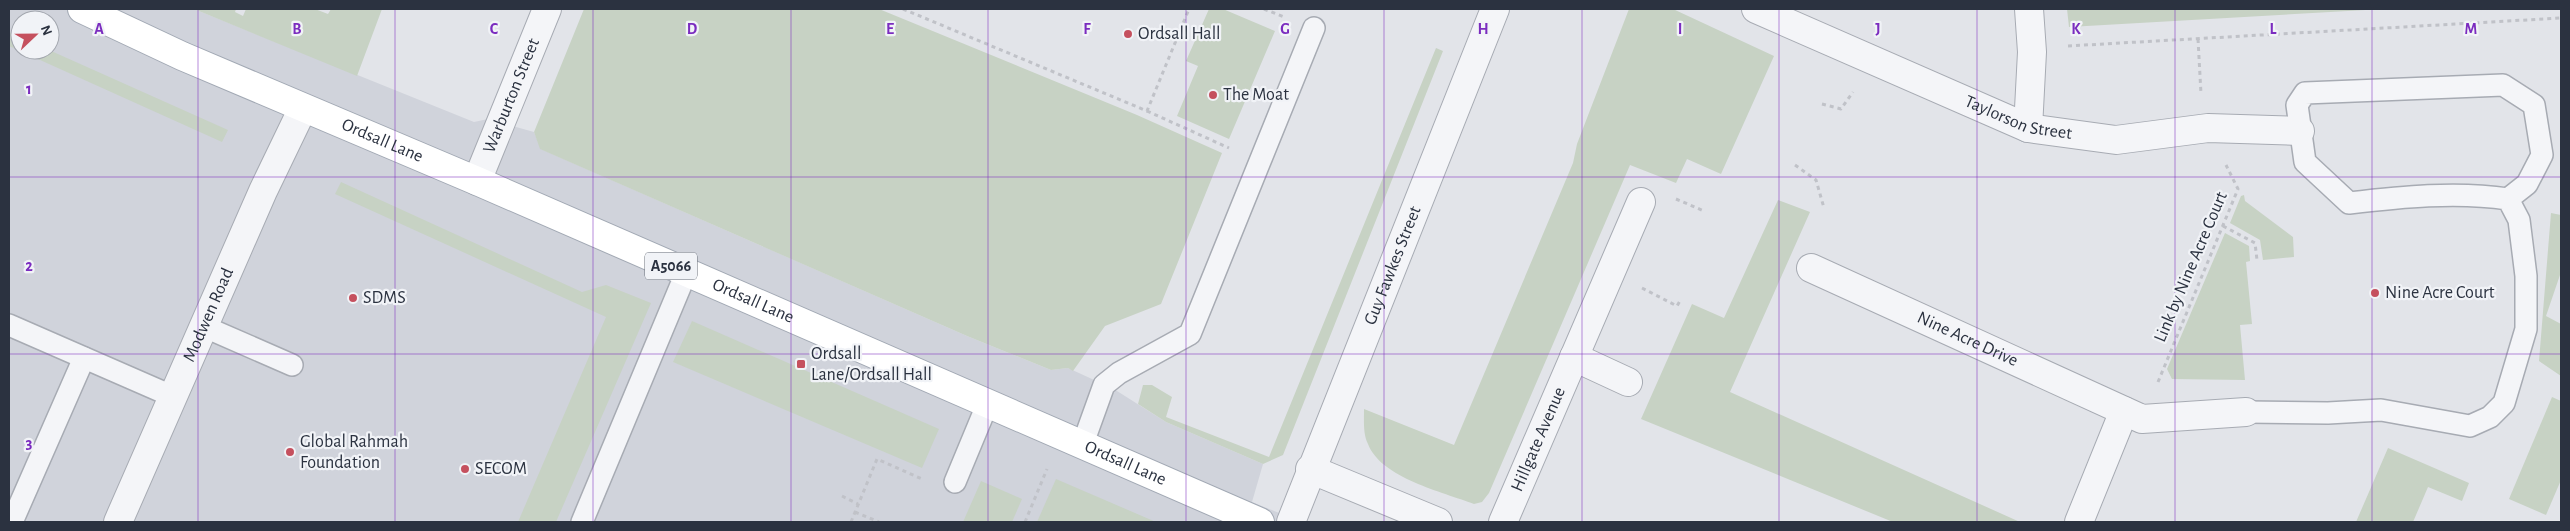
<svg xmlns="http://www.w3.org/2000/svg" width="2570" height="531" viewBox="0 0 2570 531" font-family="'Alegreya Sans',sans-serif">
	<rect width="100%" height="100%" fill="#e2e4e9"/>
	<path fill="#d0d3db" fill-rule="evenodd" d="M9 9H194L474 122 488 119 534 132 541 149 967 336 1051 370 1068 368 1092 379 1117 391 1166 422 1263 464 1252 502 1301 522H9ZM20 20H50V50H20Z"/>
	<g fill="#c7d2c4">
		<path d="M194 9H236L235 12 243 16 246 9H315L328 14 331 9H382L357 76Z"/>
		<path d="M584 9H879L1137 115 1222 153 1161 304 1105 326 1073 371 1068 368 1051 370 967 336 540 149 534 132Z"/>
		<path d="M1209 9H1223L1275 31 1229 139 1177 116 1198 66 1186 61Z"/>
		<path d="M1629 9H1673L1774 56 1721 174 1687 159 1676 183 1630 165 1489 493 1482 502 1474 504C1443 492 1381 478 1368 444 1363 434 1364 421 1364 409L1454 445 1573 163 1577 144Z"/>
		<path d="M2067 9H2383L2069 27Z"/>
		<path d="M9 32 20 37V50H49L228 130 222 142 9 46Z"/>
		<path d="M1436 48 1443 51 1283 455 1263 464 1166 422 1138 404 1143 385H1152L1172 397 1166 417 1269 457Z"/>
		<path d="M341 182 582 292 606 285 651 303 556 522H518L606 317 335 194Z"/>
		<path d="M2244 195 2245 201 2293 237 2294 257 2263 260 2260 240 2230 223 2241 196Z"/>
		<path d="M1778 200 1810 212 1730 392 2020 522H1893L1641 419 1692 304 1724 318Z"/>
		<path d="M2551 213 2561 215V272L2546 316 2561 324V376L2539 361Z"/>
		<path d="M2225 233 2249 246 2250 261 2246 262 2252 324 2240 325 2245 380 2172 379 2167 369Z"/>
		<path d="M692 321 939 429 922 468 673 362Z"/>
		<path d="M2552 397 2561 401V480L2546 515 2509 499Z"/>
		<path d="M2388 448 2469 483 2462 501 2428 487 2413 522H2356Z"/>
		<path d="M1056 479 1156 522H1037Z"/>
		<path d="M981 481 1022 499 1012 522H963Z"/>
	</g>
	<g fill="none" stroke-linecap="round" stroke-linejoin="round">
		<defs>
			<g id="service">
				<path d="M9 325 174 397"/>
				<path d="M205 327 292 365"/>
				<path d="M2246 412 2328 413 2381 410 2470 426 2490 417 2504 403 2526 329V276L2519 220 2508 199C2456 191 2401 197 2349 203L2305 162 2297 105 2305 93 2503 85 2534 105 2542 155 2527 184 2508 199"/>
				<path d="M1082 446 1104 385 1119 373 1190 334 1314 28"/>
				<path d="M955 482 987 405"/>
				<path d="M12 522 84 358"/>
				<path d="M582 522 686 273"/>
			</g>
			<g id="minor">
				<path id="s1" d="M1756 9 2028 128 2116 140 2208 128 2300 131"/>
				<path d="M2028 128 2032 52 2029 9"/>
				<path id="s2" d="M477 181 547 9"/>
				<path id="s3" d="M1811 268 2142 419 2246 412"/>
				<path d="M1574 357 1628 382"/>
				<path d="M1310 469 1438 522"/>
				<path id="s4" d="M118 522 263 191 303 108"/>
				<path id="s5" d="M1291 522 1495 9"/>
				<path id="s6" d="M1503 522 1641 202"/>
				<path d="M2079 522 2124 411"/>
			</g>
			<g id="primary">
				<path id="s7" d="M82 9 182 56 477 181 1260 522"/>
			</g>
		</defs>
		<use href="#service" stroke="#a7abb3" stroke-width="24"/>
		<use href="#minor" stroke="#a7abb3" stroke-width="30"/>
		<use href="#primary" stroke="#a2a9b4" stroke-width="30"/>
		<g stroke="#c0c2c8" stroke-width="3" stroke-dasharray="4 4" stroke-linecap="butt">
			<path d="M903 9 1147 111 1189 9"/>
			<path d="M1264 9 1284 17"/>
			<path d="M2198 39 2201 94"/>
			<path d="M2068 46 2561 18"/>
			<path d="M1822 104 1841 109 1853 92"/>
			<path d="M1147 111 1229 148"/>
			<path d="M1795 165 1816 180 1824 208"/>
			<path d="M1676 199 1704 211"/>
			<path d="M2223 226 2255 243 2257 260"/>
			<path d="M1642 288 1677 306 1681 299"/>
			<path d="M2158 382 2238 189 2226 165"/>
			<path d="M842 496 858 504"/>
			<path d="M855 512 879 522"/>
			<path d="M851 522 877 459 922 479"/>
			<path d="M1025 522 1047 469"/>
		</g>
		<use href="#service" stroke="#f4f5f8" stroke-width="21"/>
		<use href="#minor" stroke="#f4f5f8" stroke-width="28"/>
		<use href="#primary" stroke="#fff" stroke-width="28"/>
	</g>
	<path fill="none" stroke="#7b2cbf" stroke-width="1" stroke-opacity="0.55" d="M198 9V522M395 9V522M593 9V522M791 9V522M988 9V522M1186 9V522M1384 9V522M1582 9V522M1779 9V522M1977 9V522M2175 9V522M2372 9V522M9 177H2561M9 354H2561"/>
	<g fill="#c5505e" stroke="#f1f3f7" stroke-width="2">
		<circle cx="1128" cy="34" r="5"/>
		<circle cx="1213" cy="95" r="5"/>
		<circle cx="2375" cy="293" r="5"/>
		<circle cx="353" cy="298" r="5"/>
		<rect x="796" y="359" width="10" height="10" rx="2.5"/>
		<circle cx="290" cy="452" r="5"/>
		<circle cx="465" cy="469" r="5"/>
	</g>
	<g text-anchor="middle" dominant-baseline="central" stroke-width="4.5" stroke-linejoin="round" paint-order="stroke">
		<rect fill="#f1f3f7" stroke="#666c77" stroke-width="1" x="645" y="252.5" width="52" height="27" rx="4"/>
		<g font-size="16" font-weight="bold" fill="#2b3240">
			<text x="671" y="266">A5066</text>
		</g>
		<g font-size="18" fill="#2b3240" stroke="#f1f3f7" text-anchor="start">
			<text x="1138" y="34">Ordsall Hall</text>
			<text x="1223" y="95">The Moat</text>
			<text x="2385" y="293">Nine Acre Court</text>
			<text x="363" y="298">SDMS</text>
			<text x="811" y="354">Ordsall<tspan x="811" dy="21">Lane/Ordsall Hall</tspan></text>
			<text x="300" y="442">Global Rahmah<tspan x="300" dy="21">Foundation</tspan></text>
			<text x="475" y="469">SECOM</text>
		</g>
		<g font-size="18" fill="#2b3240" stroke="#f1f3f7">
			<text stroke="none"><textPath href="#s2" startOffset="92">Warburton Street</textPath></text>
			<text stroke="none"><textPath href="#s1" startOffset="285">Taylorson Street</textPath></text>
			<text stroke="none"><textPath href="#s7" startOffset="328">Ordsall Lane</textPath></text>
			<text stroke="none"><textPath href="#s5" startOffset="276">Guy Fawkes Street</textPath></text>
			<text transform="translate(2191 267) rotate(-67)">Link by Nine Acre Court</text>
			<text stroke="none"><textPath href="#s7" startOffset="732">Ordsall Lane</textPath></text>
			<text stroke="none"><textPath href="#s4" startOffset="226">Modwen Road</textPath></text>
			<text stroke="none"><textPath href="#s3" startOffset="172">Nine Acre Drive</textPath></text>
			<text stroke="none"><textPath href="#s6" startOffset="90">Hillgate Avenue</textPath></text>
			<text stroke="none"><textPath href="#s7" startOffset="1138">Ordsall Lane</textPath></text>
		</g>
	</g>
	<g font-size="16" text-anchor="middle" font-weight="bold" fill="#7b2cbf" stroke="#f1f3f7" stroke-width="4.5" stroke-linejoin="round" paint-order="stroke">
		<text x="99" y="34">A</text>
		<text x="297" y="34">B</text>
		<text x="494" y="34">C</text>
		<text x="692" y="34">D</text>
		<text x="890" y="34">E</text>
		<text x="1087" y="34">F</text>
		<text x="1285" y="34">G</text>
		<text x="1483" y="34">H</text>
		<text x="1680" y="34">I</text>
		<text x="1878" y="34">J</text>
		<text x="2076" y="34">K</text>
		<text x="2273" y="34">L</text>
		<text x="2471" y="34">M</text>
		<text x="29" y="94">1</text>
		<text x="29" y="271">2</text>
		<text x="29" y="448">3</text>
	</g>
	<rect width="2570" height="531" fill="none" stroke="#2b3240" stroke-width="20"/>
	<g transform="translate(35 35) rotate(68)"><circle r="24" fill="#f1f3f7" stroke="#a2a6ae"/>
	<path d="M0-4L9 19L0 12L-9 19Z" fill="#c5505e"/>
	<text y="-8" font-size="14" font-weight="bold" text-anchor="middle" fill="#2b3240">N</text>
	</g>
</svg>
